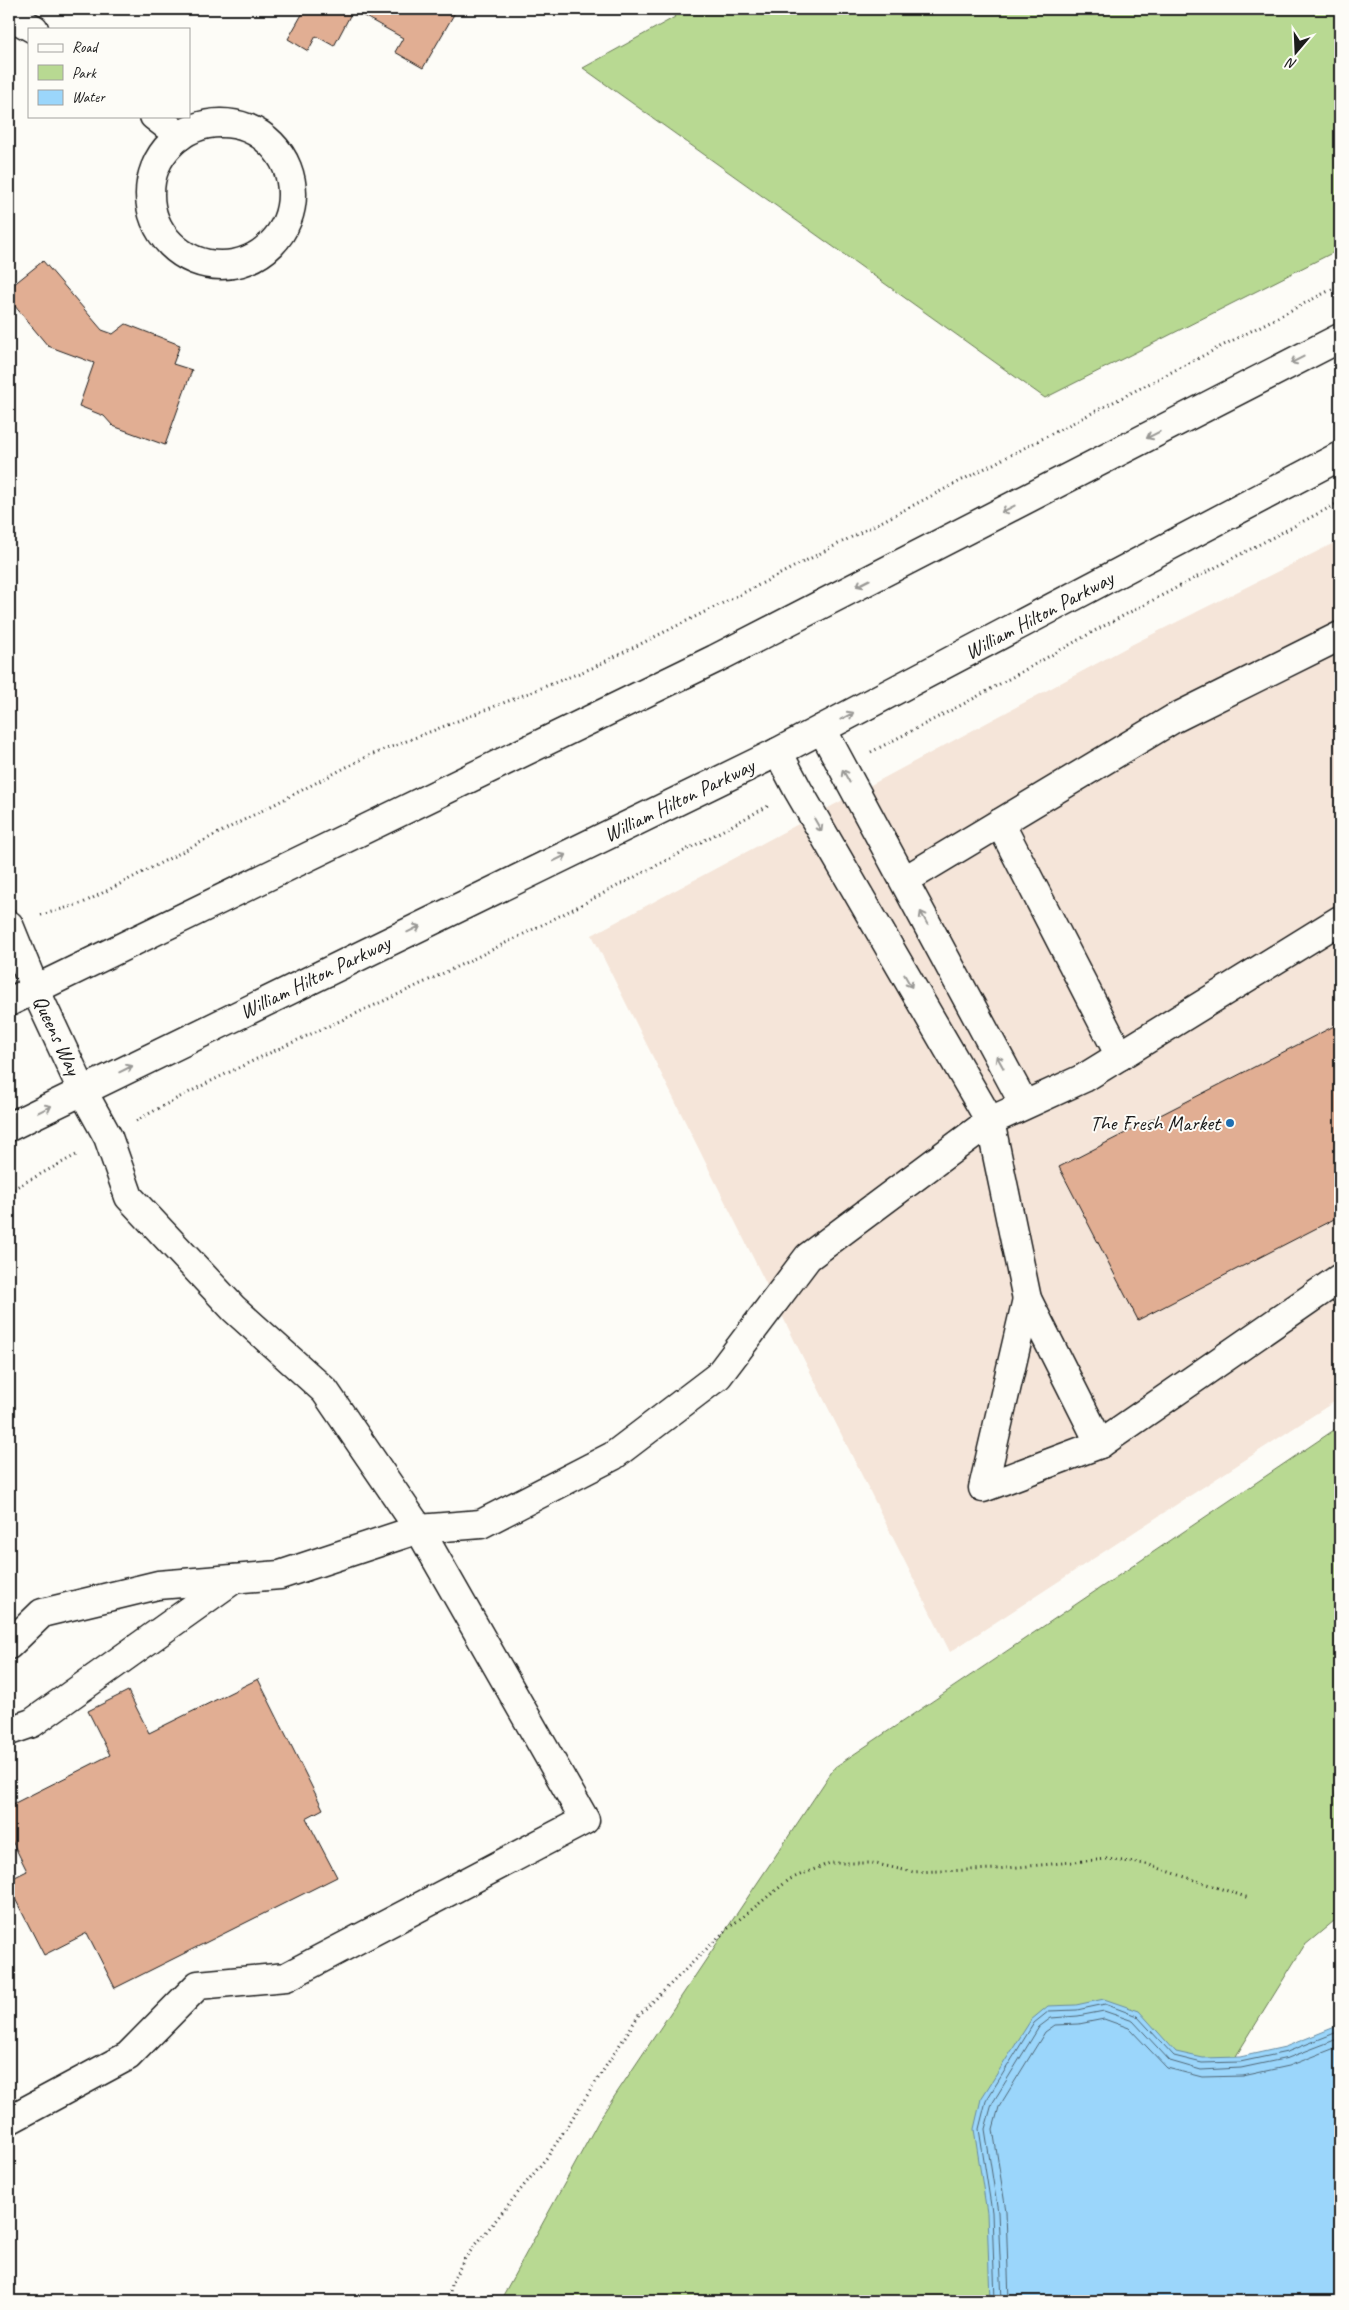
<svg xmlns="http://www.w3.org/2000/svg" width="1349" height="2310" viewBox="0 0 1349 2310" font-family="Caveat,sans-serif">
	<rect width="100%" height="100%" fill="#fdfcf7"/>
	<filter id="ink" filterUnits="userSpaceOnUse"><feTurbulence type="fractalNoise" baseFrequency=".02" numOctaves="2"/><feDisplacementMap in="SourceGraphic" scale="10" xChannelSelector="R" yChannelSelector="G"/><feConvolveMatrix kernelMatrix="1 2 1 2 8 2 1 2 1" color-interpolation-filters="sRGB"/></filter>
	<g filter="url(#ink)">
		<path fill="#f5e5d9" d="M1340 540V1398L950 1652 592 935 1133 644Z"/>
		<g fill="#b8d992" stroke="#6a7a57">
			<path d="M669 9H1340V249L1045 398 583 68 675 17Z"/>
			<path d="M1340 1426V1916L1304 1946 1157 2184 1091 2301H500L602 2115 835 1767Z"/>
		</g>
		<path fill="#9bd6fb" stroke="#688ca2" d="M1104 1999 1139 2011 1176 2052 1203 2058 1240 2057 1285 2047 1340 2025V2301H990L987 2213 974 2129 981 2099 1031 2020 1048 2006 1076 2005Z"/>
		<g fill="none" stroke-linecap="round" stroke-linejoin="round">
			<g stroke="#4f6675" stroke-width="1">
				<path d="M995 2301 992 2212 979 2129 986 2101 1034 2023 1049 2011 1077 2010 1105 2004 1137 2016 1174 2056 1202 2063 1240 2062 1287 2052 1340 2031"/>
				<path d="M1002 2301 998 2212 985 2129 992 2104 1039 2027 1051 2018 1078 2016 1104 2011 1133 2021 1170 2061 1201 2070 1241 2068 1288 2058 1340 2038"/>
				<path d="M1009 2301 1006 2211 993 2129 999 2107 1045 2032 1055 2025 1079 2024 1104 2019 1129 2028 1167 2068 1202 2077 1243 2076 1289 2066 1340 2046"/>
			</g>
		</g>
		<g fill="#e1ae93" stroke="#1c1c1c">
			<path d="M305 9H457L423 68 395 52 403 38 353 10 334 46 316 36 308 51 288 39Z"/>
			<path d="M43 261 102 330 113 334 126 324 180 345 173 364 192 370 165 445 113 426 104 416 79 406 94 363 48 346 9 299 13 285Z"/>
			<path d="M1340 1023V1216L1138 1320 1059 1167Z"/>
			<path d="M258 1679 323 1809 306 1818 337 1877 115 1988 87 1933 44 1955 9 1887V1880L27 1871 9 1835V1806L110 1755 88 1711 128 1691 149 1733Z"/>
		</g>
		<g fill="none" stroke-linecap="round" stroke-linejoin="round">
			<defs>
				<g id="minor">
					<path d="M9 15 34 29"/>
					<path d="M154 116 180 136"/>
					<circle cx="221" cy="194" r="71"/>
					<path d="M822 729 1024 1104"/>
					<path d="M778 752 798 790 990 1121 1027 1299 1100 1444"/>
					<path d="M1000 823 1120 1056"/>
					<path d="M905 880 1173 719 1340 636"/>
					<path d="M9 925 35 989 82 1090 108 1137 129 1197 234 1309 325 1391 419 1529 481 1524 613 1456 718 1376 808 1257 990 1121 1084 1078 1340 920"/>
					<path d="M1027 1299 983 1488 1100 1444 1340 1278"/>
					<path d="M9 1645 42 1613 158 1585 280 1575 419 1529 585 1820 286 1977 198 1985 128 2056 9 2120"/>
					<path d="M9 1731 32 1723 234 1579"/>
				</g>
				<g id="highway">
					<path d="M9 1002 715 659 1340 338"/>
					<path d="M9 1127 778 752 1340 456"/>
				</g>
			</defs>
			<use href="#minor" stroke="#1c1c1c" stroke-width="31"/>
			<use href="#highway" stroke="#1c1c1c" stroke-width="31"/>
			<g stroke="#1c1c1c" stroke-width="3" stroke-dasharray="1 4" stroke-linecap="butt">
				<path d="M871 752 971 700 1098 629 1340 502"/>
				<path d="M41 915 83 903 366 757 592 668 753 588 1340 285"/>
				<path d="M136 1121C236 1064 344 1021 448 971 557 919 664 862 770 805"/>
				<path d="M9 1191 78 1154"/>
				<path d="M449 2301 451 2284 465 2258 548 2156 639 2015 726 1930 790 1879 830 1863H872L913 1872 996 1869 1107 1859 1146 1864 1249 1898"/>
			</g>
			<use href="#minor" stroke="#fdfcf7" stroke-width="28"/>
			<use href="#highway" stroke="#fdfcf7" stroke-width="28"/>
		</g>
		<defs><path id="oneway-shaft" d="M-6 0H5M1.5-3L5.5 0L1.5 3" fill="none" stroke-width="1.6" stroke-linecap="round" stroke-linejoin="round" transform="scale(1.25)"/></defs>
		<g stroke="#989794">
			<use href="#oneway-shaft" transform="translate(1297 360) rotate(153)"/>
			<use href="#oneway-shaft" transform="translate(1153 435) rotate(153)"/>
			<use href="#oneway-shaft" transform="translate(1008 509) rotate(153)"/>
			<use href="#oneway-shaft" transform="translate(863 583) rotate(153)"/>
			<use href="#oneway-shaft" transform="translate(847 716) rotate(-28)"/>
			<use href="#oneway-shaft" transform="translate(846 776) rotate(-119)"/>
			<use href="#oneway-shaft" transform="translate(818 825) rotate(60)"/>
			<use href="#oneway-shaft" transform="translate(560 858) rotate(-26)"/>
			<use href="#oneway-shaft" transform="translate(924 918) rotate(-118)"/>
			<use href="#oneway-shaft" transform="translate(414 929) rotate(-26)"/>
			<use href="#oneway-shaft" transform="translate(908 981) rotate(60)"/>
			<use href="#oneway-shaft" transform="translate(1000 1062) rotate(-119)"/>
			<use href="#oneway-shaft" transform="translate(126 1069) rotate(-26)"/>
			<use href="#oneway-shaft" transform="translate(45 1109) rotate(-27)"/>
		</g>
	</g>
	<circle fill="#1f6fb2" stroke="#fdfcf7" stroke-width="2" cx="1230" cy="1123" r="5"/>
	<g text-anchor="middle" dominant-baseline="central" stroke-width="4" stroke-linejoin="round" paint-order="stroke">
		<g font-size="21" fill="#1c1c1c" stroke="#fdfcf7">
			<text transform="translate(1039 615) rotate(-28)">William Hilton Parkway</text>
			<text transform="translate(679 800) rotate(-26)">William Hilton Parkway</text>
			<text transform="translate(315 977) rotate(-26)">William Hilton Parkway</text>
			<text transform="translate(57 1035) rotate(65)">Queens Way</text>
		</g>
		<g font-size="21" fill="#1c1c1c" stroke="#fdfcf7" text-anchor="end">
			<text x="1220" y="1123">The Fresh Market</text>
		</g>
	</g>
	<rect width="1349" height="2310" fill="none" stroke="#fdfcf7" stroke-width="30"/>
	<rect x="15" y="15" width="1319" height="2280" fill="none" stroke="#1c1c1c" stroke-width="2" filter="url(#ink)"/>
	<rect x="28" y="28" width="162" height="90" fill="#fdfcf7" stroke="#a3a29f"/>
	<rect x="38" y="44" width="25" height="8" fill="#fdfcf7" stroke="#a3a29f"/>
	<text x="72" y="52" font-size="15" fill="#1c1c1c">Road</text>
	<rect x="38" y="65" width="25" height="15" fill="#b8d992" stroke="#a3a29f"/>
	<text x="72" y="78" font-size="15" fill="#1c1c1c">Park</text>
	<rect x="38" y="90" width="25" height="15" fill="#9bd6fb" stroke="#a3a29f"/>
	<text x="72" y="102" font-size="15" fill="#1c1c1c">Water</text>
	<g transform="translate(1296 52) rotate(199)" stroke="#fdfcf7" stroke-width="4" paint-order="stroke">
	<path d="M0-4L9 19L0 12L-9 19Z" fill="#1c1c1c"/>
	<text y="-8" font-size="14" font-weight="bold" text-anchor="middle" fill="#1c1c1c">N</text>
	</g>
</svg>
